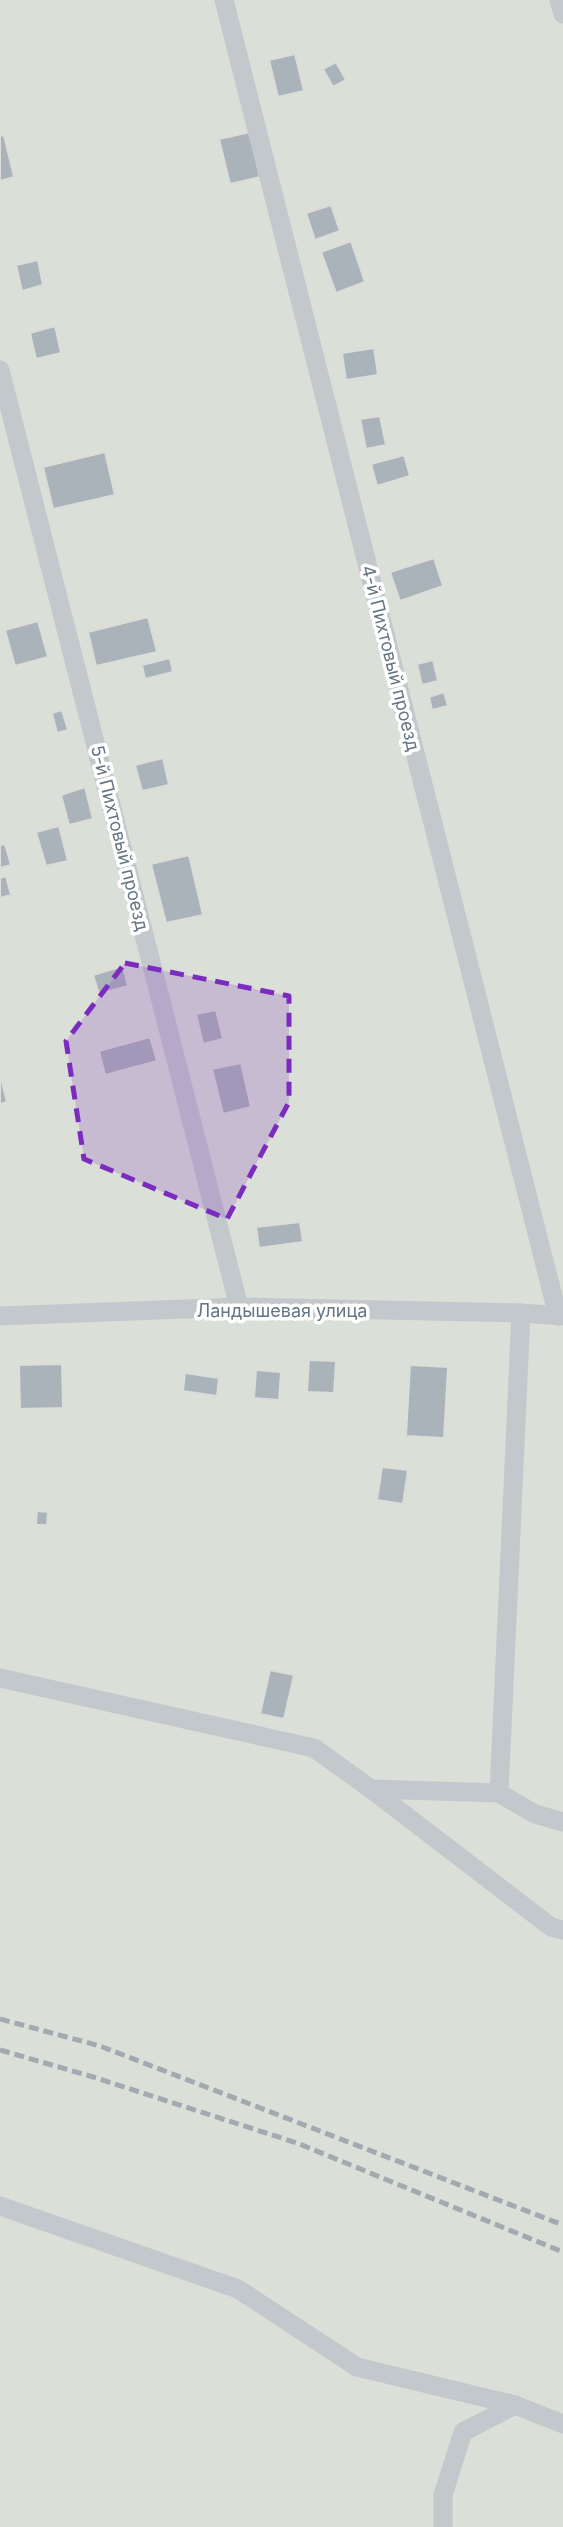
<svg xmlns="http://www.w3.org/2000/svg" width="563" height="2527" viewBox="0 0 563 2527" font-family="Inter,sans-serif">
	<rect width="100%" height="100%" fill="#fafaf8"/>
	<rect fill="#dadfd7" x="0" y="0" width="563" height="2527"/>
	<g fill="#aab3b9" stroke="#dcdcda" stroke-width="2">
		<path d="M295 54 304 91 278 97 269 60Z"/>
		<path d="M336 62 346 80 333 87 323 69Z"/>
		<path d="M250 132 260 177 230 184 219 139Z"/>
		<path d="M4 135 14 177 0 181V136Z"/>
		<path d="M331 205 340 231 315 240 306 213Z"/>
		<path d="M351 241 365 282 336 293 321 252Z"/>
		<path d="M38 260 43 285 22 291 16 265Z"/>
		<path d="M55 326 61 353 36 359 30 333Z"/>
		<path d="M374 348 378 375 346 380 342 353Z"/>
		<path d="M380 416 386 445 366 449 360 419Z"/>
		<path d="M105 452 115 495 53 509 43 467Z"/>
		<path d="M404 455 410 476 377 486 371 464Z"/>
		<path d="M434 558 443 586 400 601 390 572Z"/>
		<path d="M148 617 157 652 96 666 88 632Z"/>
		<path d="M38 621 48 657 15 666 5 630Z"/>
		<path d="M170 658 173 672 145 679 142 665Z"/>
		<path d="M433 660 438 681 422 685 417 664Z"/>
		<path d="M444 692 448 706 432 710 429 697Z"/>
		<path d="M62 710 68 730 57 733 52 713Z"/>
		<path d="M163 758 169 785 142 791 135 765Z"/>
		<path d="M85 787 93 819 69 825 61 795Z"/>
		<path d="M59 826 68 861 46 866 36 832Z"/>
		<path d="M5 844 11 865 0 868V845Z"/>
		<path d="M189 855 203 915 166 923 151 864Z"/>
		<path d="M6 876 11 895 0 898V878Z"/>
		<path d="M123 966 128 986 99 994 93 975Z"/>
		<path d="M216 1010 223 1039 203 1044 196 1014Z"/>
		<path d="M150 1037 157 1061 105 1075 99 1051Z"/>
		<path d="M241 1063 251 1107 223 1114 212 1069Z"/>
		<path d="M0 1074 7 1102 0 1104Z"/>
		<path d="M300 1222 303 1242 259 1248 256 1227Z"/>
		<path d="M309 1360 336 1361 334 1393 307 1392Z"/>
		<path d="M62 1364 63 1408 20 1409 19 1365Z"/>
		<path d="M410 1365 448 1367 444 1438 406 1436Z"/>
		<path d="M256 1370 281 1372 279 1400 254 1398Z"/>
		<path d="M185 1373 219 1378 217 1396 183 1391Z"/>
		<path d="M382 1467 408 1470 403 1504 377 1500Z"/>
		<path d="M37 1511 48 1512 47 1525H36Z"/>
		<path d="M270 1670 294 1675 284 1719 260 1714Z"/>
	</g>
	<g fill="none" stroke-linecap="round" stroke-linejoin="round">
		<g stroke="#c3c8cc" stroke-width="19">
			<path d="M224 0 558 1316"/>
			<path d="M559 0 563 14"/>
			<path d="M0 370 239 1307"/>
			<path d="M0 1316 239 1307 521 1313 563 1316"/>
			<path d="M0 1678 314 1748 371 1789 551 1927 563 1930"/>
			<path d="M371 1789 499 1793 521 1313"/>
			<path d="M499 1793 535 1814 563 1822"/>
			<path d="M0 2206 238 2289 357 2367 515 2405 563 2424"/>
			<path d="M443 2527V2495L463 2432 515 2405"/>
		</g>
		<g stroke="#a2aab0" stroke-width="5" stroke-dasharray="10 5" stroke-linecap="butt">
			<path d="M0 2019 100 2046 563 2225"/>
			<path d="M0 2050 90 2076 297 2143 563 2252"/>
		</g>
	</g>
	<path fill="#7b2cbf" fill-opacity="0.2" stroke="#7b2cbf" stroke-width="5" stroke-dasharray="14 9" stroke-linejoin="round" d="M125 963 289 996V1102L227 1219 84 1159 66 1041Z"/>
	<g text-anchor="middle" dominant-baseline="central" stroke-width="7" stroke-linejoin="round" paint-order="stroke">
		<g font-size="18" fill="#657683" stroke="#fff">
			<text transform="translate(391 658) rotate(76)">4-й Пихтовый проезд</text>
			<text transform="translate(120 838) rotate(76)">5-й Пихтовый проезд</text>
			<text x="282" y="1310">Ландышевая улица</text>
		</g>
	</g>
</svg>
